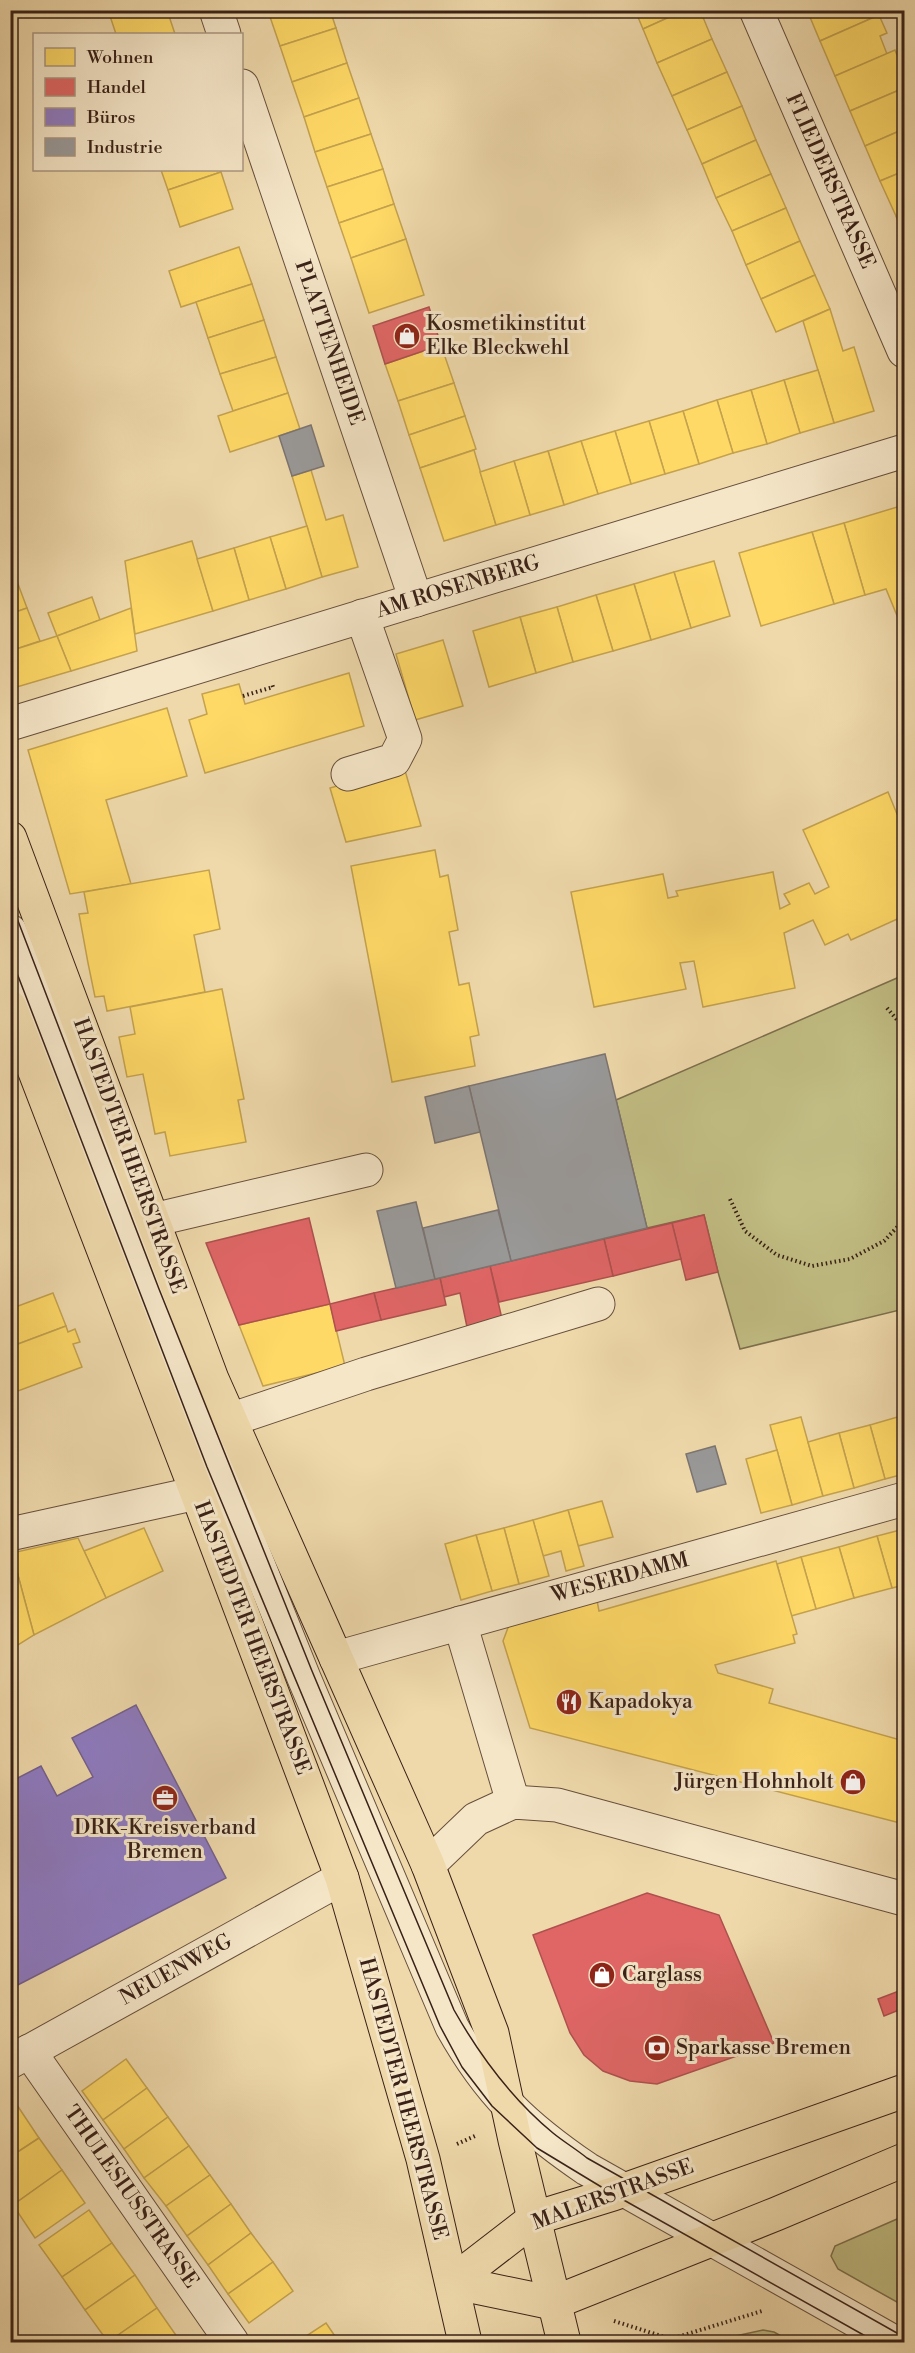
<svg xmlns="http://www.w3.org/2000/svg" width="915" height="2353" viewBox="0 0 915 2353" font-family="'Libre Bodoni',serif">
	<rect width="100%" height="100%" fill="#efd9ab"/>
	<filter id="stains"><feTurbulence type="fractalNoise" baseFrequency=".00333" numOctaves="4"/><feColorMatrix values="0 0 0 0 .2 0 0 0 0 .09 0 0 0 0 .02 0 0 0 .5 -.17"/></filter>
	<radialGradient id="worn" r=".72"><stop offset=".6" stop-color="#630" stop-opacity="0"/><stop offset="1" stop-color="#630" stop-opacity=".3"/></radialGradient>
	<g fill="#c1bd83" stroke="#7d6f4d" stroke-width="1.5">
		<path d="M904 975V1309L740 1349 718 1272 704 1215 647 1228 616 1100Z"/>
		<path d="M904 2216V2306L838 2269 831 2256 835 2246Z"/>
		<path d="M763 2330 774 2332 792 2342H708Z"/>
	</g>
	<g fill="#ffd966" stroke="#c4a24e" stroke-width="1.5">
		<path d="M108 10H167L175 34H116Z"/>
		<path d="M330 10 336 28 280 46 268 11Z"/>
		<path d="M635 10H685L643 29Z"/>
		<path d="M685 10H700L712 39 657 63 643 29Z"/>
		<path d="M807 10H877L879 15 820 41Z"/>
		<path d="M879 15 887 33 880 36 887 54 835 76 820 41Z"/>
		<path d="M336 28 347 63 292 82 280 46Z"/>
		<path d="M712 39 727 72 672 96 657 63Z"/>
		<path d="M895 50 904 73V88L850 111 835 76Z"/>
		<path d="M347 63 359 98 304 117 292 82Z"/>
		<path d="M727 72 742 106 687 130 672 96Z"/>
		<path d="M904 88V129L865 146 850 111Z"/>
		<path d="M359 98 371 134 315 152 304 117Z"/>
		<path d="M742 106 756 140 702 164 687 130Z"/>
		<path d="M904 129V171L880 181 865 146Z"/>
		<path d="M371 134 383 169 327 187 315 152Z"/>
		<path d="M756 140 771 174 716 198 702 164Z"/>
		<path d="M383 169 394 204 339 223 327 187Z"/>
		<path d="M161 170H220L221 172 168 190Z"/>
		<path d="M904 171V212L896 216 880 181Z"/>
		<path d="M221 172 233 209 180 227 168 190Z"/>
		<path d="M771 174 786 208 732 231 716 198Z"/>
		<path d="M394 204 406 239 351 258 339 223Z"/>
		<path d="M786 208 800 241 746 265 732 231Z"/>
		<path d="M904 212V237L896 216Z"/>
		<path d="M406 239 424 295 369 313 351 258Z"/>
		<path d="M800 241 815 275 761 299 746 265Z"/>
		<path d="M239 247 252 284 181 307 169 271Z"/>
		<path d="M815 275 830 309 776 332 761 299Z"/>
		<path d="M252 284 264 320 208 338 196 302Z"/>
		<path d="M830 309 843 351 854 347 874 411 834 423 803 321Z"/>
		<path d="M264 320 276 357 220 374 208 338Z"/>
		<path d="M441 345 454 383 398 401 385 364Z"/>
		<path d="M276 357 288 393 233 411 220 374Z"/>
		<path d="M818 370 834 423 800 433 784 380Z"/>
		<path d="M784 380 800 433 767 444 751 390Z"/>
		<path d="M454 383 465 416 409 435 398 401Z"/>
		<path d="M751 390 767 444 733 453 717 400Z"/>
		<path d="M288 393 300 429 230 452 218 416Z"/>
		<path d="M717 400 733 453 699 464 683 411Z"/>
		<path d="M683 411 699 464 665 474 649 421Z"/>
		<path d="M465 416 476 449 420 468 409 435Z"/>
		<path d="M649 421 665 474 631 484 615 431Z"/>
		<path d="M615 431 631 484 598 494 581 441Z"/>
		<path d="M581 441 598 494 564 505 548 451Z"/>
		<path d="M474 450 496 525 444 541 420 468Z"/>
		<path d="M548 451 564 505 530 515 514 461Z"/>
		<path d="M514 461 530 515 496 525 480 472Z"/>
		<path d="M311 470 326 520 343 515 358 567 322 577 292 476Z"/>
		<path d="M904 505V616L898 618 886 589 865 595 844 523Z"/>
		<path d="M844 523 865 595 834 604 812 532Z"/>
		<path d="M307 526 322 577 286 589 270 537Z"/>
		<path d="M812 532 834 604 761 626 739 553Z"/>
		<path d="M270 537 286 589 249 600 234 548Z"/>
		<path d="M192 541 213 611 135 634 125 561Z"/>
		<path d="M234 548 249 600 213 611 197 559Z"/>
		<path d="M714 561 730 616 691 628 674 572Z"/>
		<path d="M674 572 691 628 651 640 634 584Z"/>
		<path d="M15 576 27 608 10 614V578Z"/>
		<path d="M634 584 651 640 613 651 596 595Z"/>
		<path d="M596 595 613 651 573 662 557 607Z"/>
		<path d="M92 597 100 620 57 636 48 613Z"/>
		<path d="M557 607 573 662 536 673 520 617Z"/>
		<path d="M27 608 40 641 10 651V614Z"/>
		<path d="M131 608 137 651 71 671 57 636Z"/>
		<path d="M520 617 536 673 489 687 473 631Z"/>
		<path d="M57 636 71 671 10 689V651Z"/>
		<path d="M443 640 463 706 415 720 396 654Z"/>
		<path d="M349 673 364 726 205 773 189 720 207 714 202 694 239 684 245 704Z"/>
		<path d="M167 708 187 776 106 800 131 884 70 894 28 750Z"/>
		<path d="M404 767 421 826 346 842 330 788Z"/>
		<path d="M888 792 897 814 904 810V916L851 940 848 934 825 945 813 920 784 933 795 988 703 1007 694 961 680 963 686 989 594 1007 571 892 663 874 668 898 678 896 676 891 773 872 780 909 790 904 784 894 809 883 815 894 829 887 803 830Z"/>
		<path d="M435 850 440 877 448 875 458 930 449 932 459 985 469 983 479 1035 470 1037 475 1066 392 1082 351 866Z"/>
		<path d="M209 870 220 929 194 935 205 992 107 1011 104 996 95 997 88 963 79 914 88 913 84 892Z"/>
		<path d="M222 989 244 1099 238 1100 246 1142 170 1156 165 1132 155 1134 143 1074 127 1077 119 1037 135 1034 130 1007Z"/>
		<path d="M53 1293 66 1326 10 1347V1309Z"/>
		<path d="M330 1304 345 1366 263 1386 239 1325Z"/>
		<path d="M66 1326 68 1332 75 1329 80 1342 73 1344 82 1367 10 1394V1347Z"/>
		<path d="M901 1416 904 1428V1474L885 1479 870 1425Z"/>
		<path d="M801 1417 823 1496 792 1505 770 1425Z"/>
		<path d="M870 1425 885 1479 854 1488 839 1433Z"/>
		<path d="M839 1433 854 1488 823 1496 808 1442Z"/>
		<path d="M777 1450 792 1505 761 1513 746 1459Z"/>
		<path d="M602 1501 613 1537 578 1546 568 1510Z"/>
		<path d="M568 1510 584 1566 566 1571 561 1551 543 1556 533 1520Z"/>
		<path d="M533 1520 549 1576 519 1584 504 1528Z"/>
		<path d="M144 1528 163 1571 106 1598 84 1551Z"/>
		<path d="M504 1528 519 1584 492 1591 476 1535Z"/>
		<path d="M904 1529V1585L892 1588 877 1536Z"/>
		<path d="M476 1535 492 1591 461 1600 445 1544Z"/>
		<path d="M877 1536 892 1588 854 1598 839 1547Z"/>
		<path d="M78 1538 106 1598 34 1635 12 1553Z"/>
		<path d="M839 1547 854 1598 816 1609 801 1557Z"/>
		<path d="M12 1553 34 1635 10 1650V1554Z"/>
		<path d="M801 1557 816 1609 791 1616 777 1564Z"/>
		<path d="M776 1561 797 1634 793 1635 795 1643 715 1665 718 1673 773 1689 769 1703 904 1741V1824L530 1728 503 1641 509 1625 596 1595 599 1611Z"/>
		<path d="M126 2059 147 2088 103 2120 82 2091Z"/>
		<path d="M147 2088 168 2117 124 2149 103 2120Z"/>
		<path d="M17 2105 39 2138 10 2157V2109Z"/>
		<path d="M168 2117 189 2146 144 2178 124 2149Z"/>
		<path d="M39 2138 62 2170 13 2205 10 2202V2157Z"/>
		<path d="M189 2146 210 2175 166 2206 144 2178Z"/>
		<path d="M62 2170 85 2203 35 2238 13 2205Z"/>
		<path d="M210 2175 231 2204 187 2236 166 2206Z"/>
		<path d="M231 2204 251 2233 208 2265 187 2236Z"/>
		<path d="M89 2210 112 2243 62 2277 39 2245Z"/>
		<path d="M251 2233 273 2262 228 2294 208 2265Z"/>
		<path d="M112 2243 135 2275 85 2310 62 2277Z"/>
		<path d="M273 2262 293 2291 249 2323 228 2294Z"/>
		<path d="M135 2275 157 2308 108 2342 85 2310Z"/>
		<path d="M157 2308 180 2341 178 2342H108Z"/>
		<path d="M326 2323 339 2342H297Z"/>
	</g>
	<g fill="#e06666" stroke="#ae514e" stroke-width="1.5">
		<path d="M429 307 441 345 385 364 373 326Z"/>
		<path d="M704 1215 718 1272 686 1280 672 1223Z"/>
		<path d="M309 1218 330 1304 239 1325 206 1243Z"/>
		<path d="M672 1223 681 1259 613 1276 604 1239Z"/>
		<path d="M604 1239 613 1276 499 1302 490 1266Z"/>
		<path d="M490 1266 502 1319 467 1327 460 1293 444 1297 440 1278Z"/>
		<path d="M440 1278 446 1305 381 1320 374 1293Z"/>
		<path d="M374 1293 381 1320 336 1331 330 1304Z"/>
		<path d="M647 1893 719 1915 774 2043 657 2084 630 2081 603 2071 584 2055 570 2033 533 1935Z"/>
		<path d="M904 1989V2008L884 2016 878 1999Z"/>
	</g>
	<path fill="#8e7cc3" stroke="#74618f" stroke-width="1.5" d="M136 1705 226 1878 10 1989V1782L41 1766 57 1796 93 1777 72 1738Z"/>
	<g fill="#999" stroke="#7c7572" stroke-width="1.5">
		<path d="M311 425 324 466 292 476 279 436Z"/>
		<path d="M605 1054 647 1228 511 1261 469 1086Z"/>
		<path d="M469 1086 480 1132 435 1143 425 1097Z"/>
		<path d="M416 1202 435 1279 396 1288 377 1211Z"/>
		<path d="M498 1210 511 1261 435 1279 423 1228Z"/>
		<path d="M715 1446 726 1484 697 1492 686 1454Z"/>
	</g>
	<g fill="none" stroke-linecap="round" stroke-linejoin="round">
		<defs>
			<g id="minor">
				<path d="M216 10 224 34"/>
				<path d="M756 10 904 351"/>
				<path d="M242 86 416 600"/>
				<path d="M10 724 904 451"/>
				<path d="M348 774 394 760 405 739 362 616"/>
				<path d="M10 931 217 1462 304 1678 452 2027C489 2093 524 2126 587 2169L894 2342"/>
				<path d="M153 1220 366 1170"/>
				<path d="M230 1420 366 1374 598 1304"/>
				<path d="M10 1534 197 1493"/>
				<path d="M460 1623 513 1802"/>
				<path d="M336 1658 904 1499"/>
				<path d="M428 1865 476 1819 513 1802 557 1805 904 1899"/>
				<path d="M29 2051 232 2342"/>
				<path d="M10 2062 342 1878"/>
			</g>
			<g id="major">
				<path d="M10 838 212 1379 428 1865 492 2033 515 2140 564 2342"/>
				<path d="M10 1007 197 1493 342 1878 423 2159 465 2342"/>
				<path d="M452 2282 535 2218 613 2194 904 2091"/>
				<path d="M452 2282 553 2303 776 2214 904 2160"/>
			</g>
		</defs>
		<use href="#minor" stroke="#664f3c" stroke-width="35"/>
		<use href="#major" stroke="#392117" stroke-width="35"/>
		<g stroke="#392117" stroke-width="4" stroke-dasharray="1.5 3" stroke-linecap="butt">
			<path d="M243 696 273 687 272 684"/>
			<path d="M887 1008 904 1028"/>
			<path d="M904 1135 902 1143 904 1156"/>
			<path d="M730 1199 745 1231 777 1255 812 1266 850 1259 884 1241 904 1220"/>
			<path d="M457 2144 475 2136"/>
			<path d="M614 2321 671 2339 762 2311"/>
		</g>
		<use href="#minor" stroke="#f5e6c8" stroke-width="33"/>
		<use href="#major" stroke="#efd9ab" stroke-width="33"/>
		<g stroke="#392117" stroke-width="1.5">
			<path d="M10 900 159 1289 312 1671 454 2010C480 2056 512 2099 553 2133 564 2142 576 2149 587 2158L904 2337"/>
			<path d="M10 955 207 1467 440 2026 462 2067 492 2106 537 2148 613 2194 876 2342"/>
		</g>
	</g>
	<defs>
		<symbol id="shop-disc" viewBox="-11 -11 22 22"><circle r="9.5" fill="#8f2418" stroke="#f5e6c8"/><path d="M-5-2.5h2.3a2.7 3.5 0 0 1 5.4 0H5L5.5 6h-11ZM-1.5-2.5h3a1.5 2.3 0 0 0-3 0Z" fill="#fff"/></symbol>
		<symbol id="restaurant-disc" viewBox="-11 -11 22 22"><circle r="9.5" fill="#8f2418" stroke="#f5e6c8"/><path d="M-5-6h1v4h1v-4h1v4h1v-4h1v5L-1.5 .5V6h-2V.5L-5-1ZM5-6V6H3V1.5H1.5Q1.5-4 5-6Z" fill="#fff"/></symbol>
		<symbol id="office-disc" viewBox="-11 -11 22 22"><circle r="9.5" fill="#8f2418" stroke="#f5e6c8"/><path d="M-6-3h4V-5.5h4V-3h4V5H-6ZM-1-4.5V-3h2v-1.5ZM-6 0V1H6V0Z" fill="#fff"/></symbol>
		<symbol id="bank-disc" viewBox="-11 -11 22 22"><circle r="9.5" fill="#8f2418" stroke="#f5e6c8"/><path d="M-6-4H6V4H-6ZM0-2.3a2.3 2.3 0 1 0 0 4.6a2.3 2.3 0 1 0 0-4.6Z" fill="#fff"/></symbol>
	</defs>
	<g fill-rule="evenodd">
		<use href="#shop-disc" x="392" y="321" width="30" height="30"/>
		<use href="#restaurant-disc" x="554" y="1687" width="30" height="30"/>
		<use href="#shop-disc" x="838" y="1767" width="30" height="30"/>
		<use href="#office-disc" x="150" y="1783" width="30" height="30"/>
		<use href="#shop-disc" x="587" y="1960" width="30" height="30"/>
		<use href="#bank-disc" x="642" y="2033" width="30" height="30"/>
	</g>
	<g text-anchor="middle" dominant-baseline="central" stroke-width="6" stroke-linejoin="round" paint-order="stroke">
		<g font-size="21" fill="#392117" stroke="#f5e6c8">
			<text transform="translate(830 181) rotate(66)">FLIEDERSTRASSE</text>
			<text transform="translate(329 343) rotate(71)">PLATTENHEIDE</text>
			<text transform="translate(458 587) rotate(-17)">AM ROSENBERG</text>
			<text transform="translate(129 1156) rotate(70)">HASTEDTER HEERSTRASSE</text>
			<text transform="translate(620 1578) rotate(-15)">WESERDAMM</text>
			<text transform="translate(252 1638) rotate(69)">HASTEDTER HEERSTRASSE</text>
			<text transform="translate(176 1970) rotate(-29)">NEUENWEG</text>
			<text transform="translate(403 2099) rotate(75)">HASTEDTER HEERSTRASSE</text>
			<text transform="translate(613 2195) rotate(-20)">MALERSTRASSE</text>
			<text transform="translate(131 2197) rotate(55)">THULESIUSSTRASSE</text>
		</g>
		<g font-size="21" fill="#392117" stroke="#f5e6c8" text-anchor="start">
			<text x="426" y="324">Kosmetikinstitut<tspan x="426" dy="24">Elke Bleckwehl</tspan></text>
			<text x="588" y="1702">Kapadokya</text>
			<text x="834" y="1782" text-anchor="end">Jürgen Hohnholt</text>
			<text x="165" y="1828" text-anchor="middle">DRK-Kreisverband<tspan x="165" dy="24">Bremen</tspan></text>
			<text x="622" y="1975">Carglass</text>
			<text x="676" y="2048">Sparkasse Bremen</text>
		</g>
	</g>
	<rect width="915" height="2353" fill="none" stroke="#efd9ab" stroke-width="36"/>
	<rect x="12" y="12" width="891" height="2329" fill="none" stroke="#392117" stroke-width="3"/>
	<rect x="18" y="18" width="879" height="2317" fill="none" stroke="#392117" stroke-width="1.5"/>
	<rect x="33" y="33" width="210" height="138" fill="#f5e6c8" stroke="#aa9781" stroke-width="1.5"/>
	<rect x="45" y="48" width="30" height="18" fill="#ffd966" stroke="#aa9781" stroke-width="1.5"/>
	<text x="87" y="63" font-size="18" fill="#392117">Wohnen</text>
	<rect x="45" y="78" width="30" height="18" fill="#e06666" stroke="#aa9781" stroke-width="1.5"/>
	<text x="87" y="93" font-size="18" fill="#392117">Handel</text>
	<rect x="45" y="108" width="30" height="18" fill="#8e7cc3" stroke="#aa9781" stroke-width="1.5"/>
	<text x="87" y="123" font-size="18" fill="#392117">Büros</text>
	<rect x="45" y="138" width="30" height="18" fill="#999999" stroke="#aa9781" stroke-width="1.5"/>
	<text x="87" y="153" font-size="18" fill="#392117">Industrie</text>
	<rect width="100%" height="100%" filter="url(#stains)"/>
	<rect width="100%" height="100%" fill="url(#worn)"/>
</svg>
